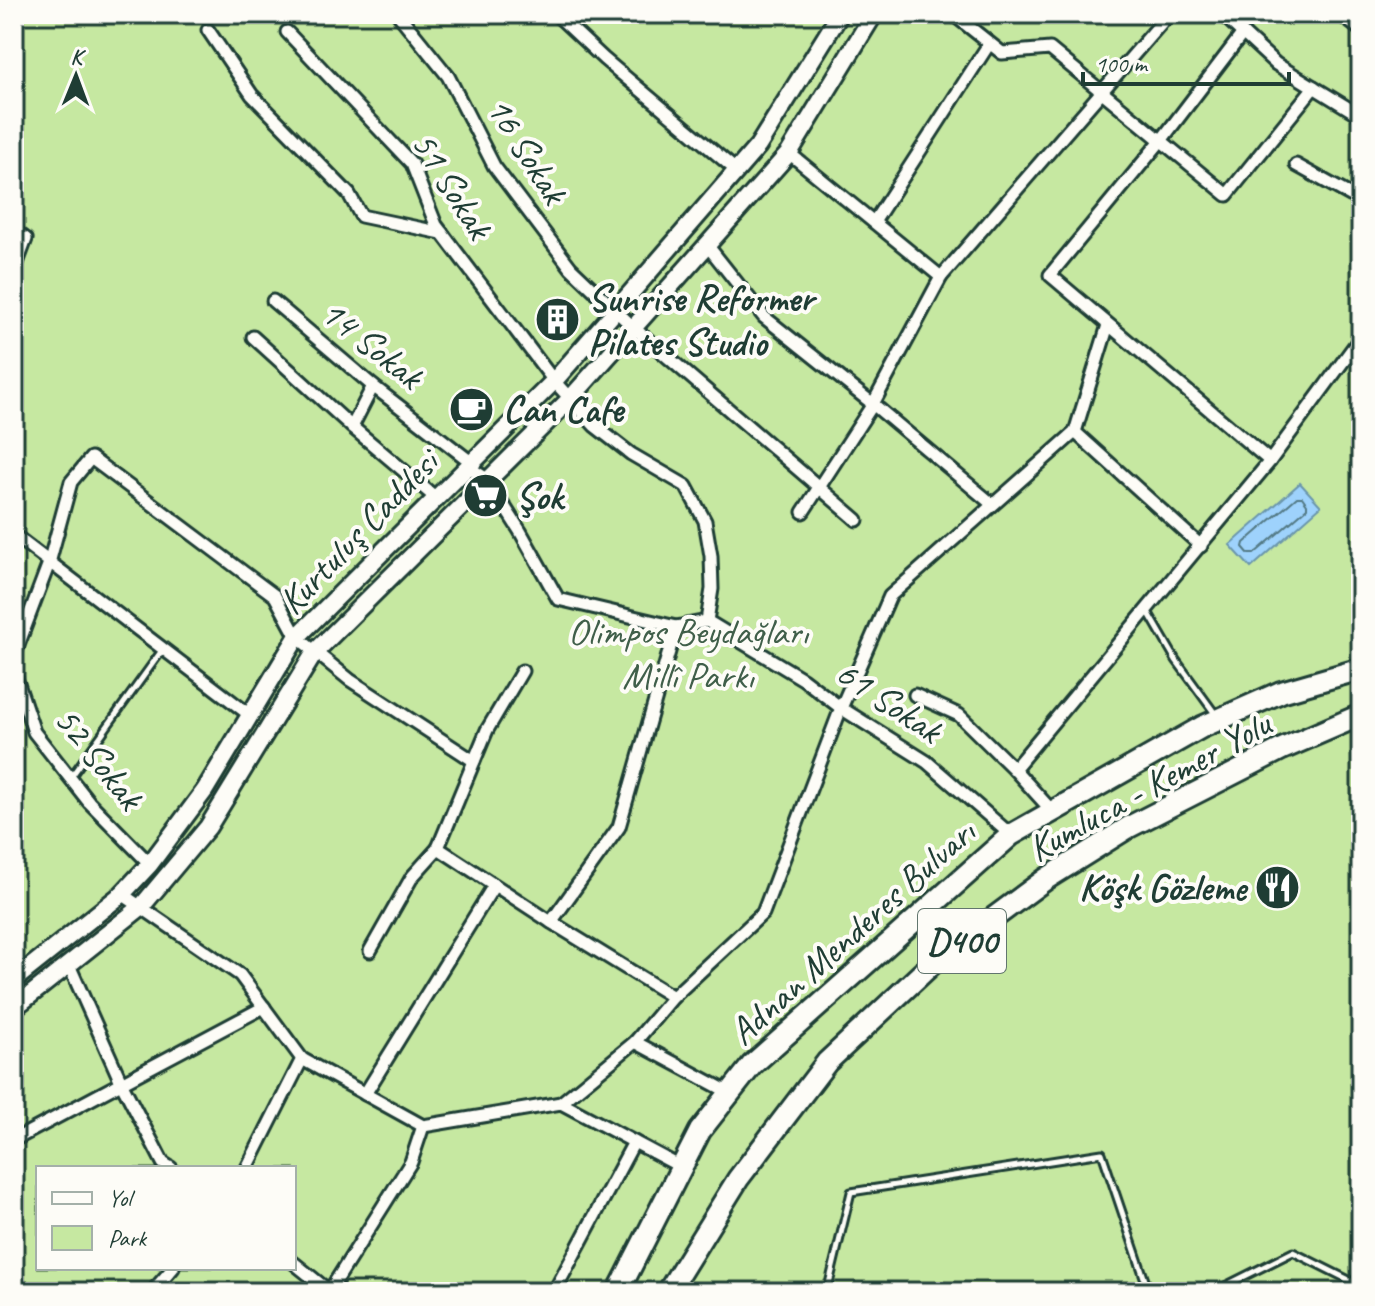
<svg xmlns="http://www.w3.org/2000/svg" width="1375" height="1306" viewBox="0 0 1375 1306" font-family="Caveat,sans-serif">
	<rect width="100%" height="100%" fill="#fdfcf7"/>
	<filter id="ink" filterUnits="userSpaceOnUse"><feTurbulence type="fractalNoise" baseFrequency=".0125" numOctaves="2"/><feDisplacementMap in="SourceGraphic" scale="16" xChannelSelector="R" yChannelSelector="G"/><feConvolveMatrix kernelMatrix="1 2 1 2 8 2 1 2 1" color-interpolation-filters="sRGB"/></filter>
	<g filter="url(#ink)">
		<path fill="#c6e8a1" stroke="#72926a" stroke-width="2" fill-rule="evenodd" d="M14 14H1361V1292H14ZM38 1168H294V1268H38Z"/>
		<path fill="#9ed2fc" stroke="#6b96ac" stroke-width="2" d="M1300 483 1321 506 1251 568 1230 545Z"/>
		<g fill="none" stroke-linecap="round" stroke-linejoin="round">
			<path stroke="#527984" stroke-width="2" d="M1297 497H1302L1307 504V508L1254 554H1249L1243 547 1244 543Z"/>
			<defs>
				<g id="lane">
					<path d="M1147 610 1176 660 1216 715"/>
					<path d="M71 777 163 649"/>
					<path d="M827 1292 851 1192 1102 1153 1149 1292"/>
					<path d="M1213 1292 1293 1252 1361 1286"/>
				</g>
				<g id="street">
					<path d="M398 14 448 76 494 166 571 268 634 328 857 520"/>
					<path d="M556 14 604 59 737 171"/>
					<path d="M953 14 1002 53 1050 49 1227 195 1314 87"/>
					<path d="M1222 14 1276 64 1361 116"/>
					<path d="M208 30 252 95 349 194 361 216 442 233"/>
					<path d="M287 32 412 164 436 225 554 381 595 426 631 454 686 486 705 521 711 556 712 589 707 621"/>
					<path d="M1243 33 1163 138 1050 275 1270 461"/>
					<path d="M1296 165 1361 201"/>
					<path d="M874 222 989 44"/>
					<path d="M14 230 26 239 14 271"/>
					<path d="M707 245 764 317 873 404 941 277 789 153"/>
					<path d="M941 277 1169 14"/>
					<path d="M273 301 373 386 471 462"/>
					<path d="M1108 325 1075 432 1201 546"/>
					<path d="M253 337 352 427 436 498"/>
					<path d="M352 427 373 386"/>
					<path d="M467 466 487 479 520 531 558 599 676 627 707 621 803 679 841 708 927 762 1011 835"/>
					<path d="M803 512 873 404 992 504"/>
					<path d="M14 535 251 716"/>
					<path d="M14 656 49 563 71 482 91 458 275 596 297 637 350 680 474 761"/>
					<path d="M522 671 487 730 438 848 551 922"/>
					<path d="M14 672 34 732 89 802 150 864"/>
					<path d="M915 695 959 715 1014 769 1052 811"/>
					<path d="M1014 769 1270 461 1361 337"/>
					<path d="M122 894 240 975 302 1059 423 1126 561 1103 681 1167"/>
					<path d="M370 951 412 877 438 848"/>
					<path d="M69 965 122 1084 163 1163 171 1168"/>
					<path d="M673 997 763 913 841 708 890 596 1075 432"/>
					<path d="M635 1042 730 1093"/>
					<path d="M365 1094 493 887"/>
					<path d="M561 1103 635 1042 673 997 551 922 619 827 676 627"/>
					<path d="M14 1140 264 1007"/>
					<path d="M247 1168 302 1059"/>
					<path d="M294 1263 330 1292"/>
					<path d="M152 1292 173 1268"/>
					<path d="M329 1292 411 1162 423 1126"/>
					<path d="M554 1292 634 1142"/>
				</g>
				<g id="secondary">
					<path d="M1344 14 1361 27"/>
					<path d="M14 980 122 894 150 864 205 790 297 637 554 381 616 310 758 146 840 14"/>
					<path d="M14 1008 141 907 208 827 315 652 570 399 789 153 874 14"/>
				</g>
				<g id="highway">
					<path d="M618 1292 700 1131 752 1065 1011 835 1202 727 1281 692 1361 669"/>
					<path d="M668 1292 738 1179 827 1062 934 962 1046 879 1129 827 1282 749 1361 715"/>
				</g>
			</defs>
			<use href="#lane" stroke="#1f3d34" stroke-width="11"/>
			<use href="#street" stroke="#1f3d34" stroke-width="17"/>
			<use href="#secondary" stroke="#1f3d34" stroke-width="22"/>
			<use href="#highway" stroke="#1f3d34" stroke-width="26"/>
			<use href="#lane" stroke="#fdfcf7" stroke-width="5"/>
			<use href="#street" stroke="#fdfcf7" stroke-width="11"/>
			<use href="#secondary" stroke="#fdfcf7" stroke-width="16"/>
			<use href="#highway" stroke="#fdfcf7" stroke-width="20"/>
		</g>
	</g>
	<defs>
		<symbol id="building-disc" viewBox="-11 -11 22 22"><circle r="9.5" fill="#1f3d34" stroke="#fdfcf7"/><path d="M-4-6H4V6H1V3H-1V6H-4ZM-2.5-4.3h1.7v1.8h-1.7ZM.8-4.3h1.7v1.8H.8ZM-2.5-1h1.7V.8h-1.7ZM.8-1h1.7V.8H.8Z" fill="#fff"/></symbol>
		<symbol id="cafe-disc" viewBox="-11 -11 22 22"><circle r="9.5" fill="#1f3d34" stroke="#fdfcf7"/><path d="M-5.5-4.5H6V0H3Q3 3.5 0 3.5H-2.5Q-5.5 3.5-5.5 0ZM3-3.2v2h1.7v-2ZM-6 4.5H4V6H-6Z" fill="#fff"/></symbol>
		<symbol id="supermarket-disc" viewBox="-11 -11 22 22"><circle r="9.5" fill="#1f3d34" stroke="#fdfcf7"/><path d="M-6-5.5h2.5l.6 2H6L4.5 2H-2.5L-4.4-4H-6ZM-1.5 3.2a1.3 1.3 0 1 0 .1 0ZM3 3.2a1.3 1.3 0 1 0 .1 0Z" fill="#fff"/></symbol>
		<symbol id="restaurant-disc" viewBox="-11 -11 22 22"><circle r="9.5" fill="#1f3d34" stroke="#fdfcf7"/><path d="M-5-6h1v4h1v-4h1v4h1v-4h1v5L-1.5 .5V6h-2V.5L-5-1ZM5-6V6H3V1.5H1.5Q1.5-4 5-6Z" fill="#fff"/></symbol>
	</defs>
	<g fill-rule="evenodd">
		<use href="#building-disc" x="532" y="294" width="51" height="51"/>
		<use href="#cafe-disc" x="446" y="384" width="51" height="51"/>
		<use href="#supermarket-disc" x="460" y="470" width="51" height="51"/>
		<use href="#restaurant-disc" x="1252" y="862" width="51" height="51"/>
	</g>
	<g text-anchor="middle" dominant-baseline="central" stroke-width="8" stroke-linejoin="round" paint-order="stroke">
		<rect fill="#fdfcf7" stroke="#62766e" stroke-width="2" x="918" y="909" width="88" height="64" rx="6"/>
		<g font-size="36" font-weight="bold" fill="#1f3d34">
			<text x="962" y="941">D400</text>
		</g>
		<g font-size="38" fill="#1f3d34" stroke="#fdfcf7">
			<text transform="translate(527 150) rotate(58)">16 Sokak</text>
			<text transform="translate(452 185) rotate(58)">51 Sokak</text>
			<text transform="translate(372 344) rotate(39)">14 Sokak</text>
			<text transform="translate(358 532) rotate(-46)">Kurtuluş Caddesi</text>
			<text transform="translate(889 701) rotate(34)">61 Sokak</text>
			<text transform="translate(99 758) rotate(52)">52 Sokak</text>
			<text transform="translate(1149 786) rotate(-29)">Kumluca - Kemer Yolu</text>
			<text transform="translate(852 932) rotate(-42)">Adnan Menderes Bulvarı</text>
		</g>
		<g font-size="38" font-weight="bold" fill="#1f3d34" stroke="#fdfcf7" text-anchor="start">
			<text x="588" y="298">Sunrise Reformer<tspan x="588" dy="44">Pilates Studio</tspan></text>
			<text x="503" y="409">Can Cafe</text>
			<text x="516" y="496">Şok</text>
			<text x="1246" y="887" text-anchor="end">Köşk Gözleme</text>
		</g>
		<g font-size="38" fill="#405f4a" stroke="#fdfcf7">
			<text x="688" y="631">Olimpos Beydağları<tspan x="688" dy="44">Millî Parkı</tspan></text>
		</g>
	</g>
	<rect width="1375" height="1306" fill="none" stroke="#fdfcf7" stroke-width="48"/>
	<rect x="24" y="24" width="1327" height="1258" fill="none" stroke="#1f3d34" stroke-width="3" filter="url(#ink)"/>
	<rect x="36" y="1166" width="260" height="104" fill="#fdfcf7" stroke="#a4b0a9" stroke-width="2"/>
	<rect x="52" y="1192" width="40" height="12" fill="#fdfcf7" stroke="#a4b0a9" stroke-width="2"/>
	<text x="108" y="1206" font-size="24" fill="#1f3d34">Yol</text>
	<rect x="52" y="1226" width="40" height="24" fill="#c6e8a1" stroke="#a4b0a9" stroke-width="2"/>
	<text x="108" y="1246" font-size="24" fill="#1f3d34">Park</text>
	<g transform="translate(76 76) rotate(1)" stroke="#fdfcf7" stroke-width="6" paint-order="stroke">
	<path d="M0-6L14 30L0 20L-14 30Z" fill="#1f3d34"/>
	<text y="-12" font-size="22" font-weight="bold" text-anchor="middle" fill="#1f3d34">K</text>
	</g>
	<path d="M1083 72v12h206v-12" fill="none" stroke="#1f3d34" stroke-width="4"/>
	<text x="1095" y="72" font-size="24" fill="#1f3d34" stroke="#fdfcf7" stroke-width="6" paint-order="stroke">100 m</text>
</svg>
